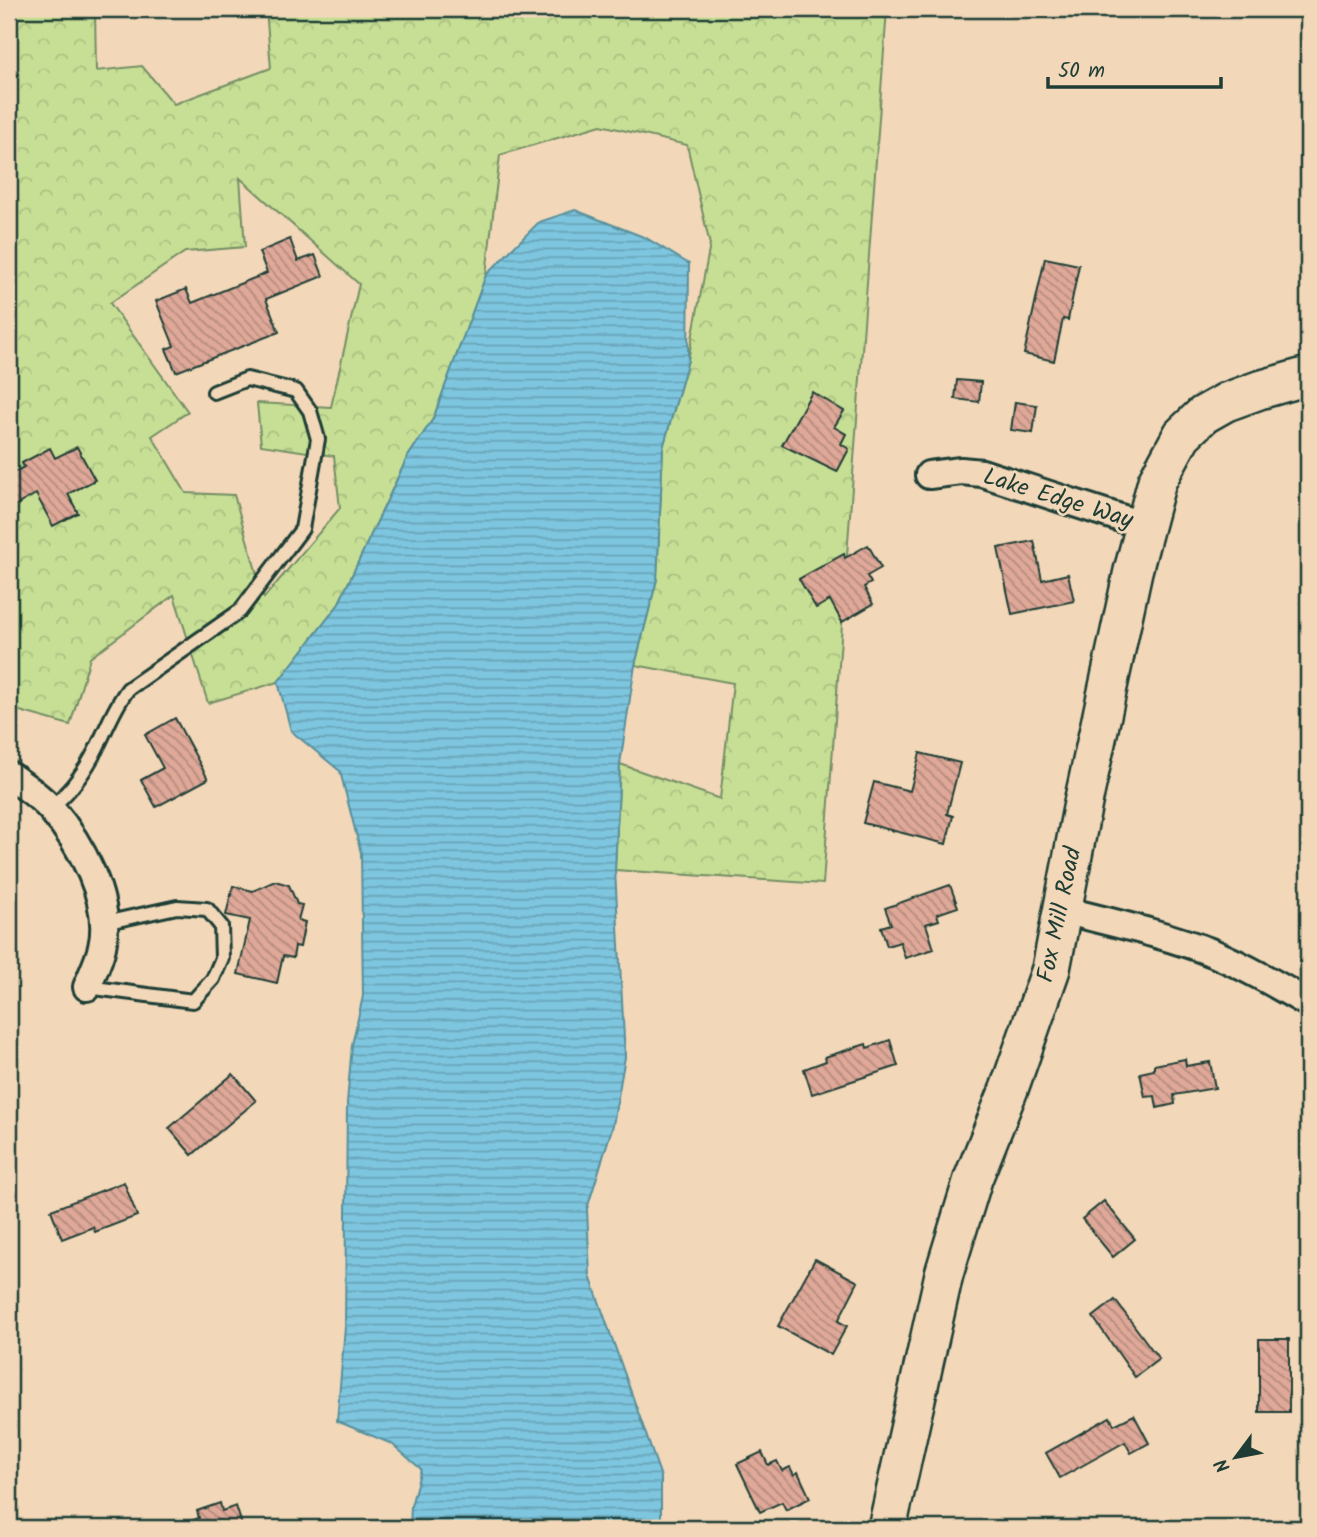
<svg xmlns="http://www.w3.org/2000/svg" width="1317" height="1537" viewBox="0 0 1317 1537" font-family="Kalam,sans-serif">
	<defs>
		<pattern id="forest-crowns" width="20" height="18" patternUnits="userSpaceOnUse" patternTransform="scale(1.75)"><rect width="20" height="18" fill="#c7df95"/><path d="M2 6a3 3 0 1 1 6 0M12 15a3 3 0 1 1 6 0" fill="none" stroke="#aac081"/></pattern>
		<pattern id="water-rules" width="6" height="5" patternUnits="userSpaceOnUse" patternTransform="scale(1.75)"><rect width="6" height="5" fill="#7ec6df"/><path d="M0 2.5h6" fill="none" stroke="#67a2b6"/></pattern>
		<pattern id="building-back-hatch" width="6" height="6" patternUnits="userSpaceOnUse" patternTransform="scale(1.75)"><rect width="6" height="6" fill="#dfa898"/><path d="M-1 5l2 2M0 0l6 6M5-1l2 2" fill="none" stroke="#b48a7d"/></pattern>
	</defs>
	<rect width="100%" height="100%" fill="#f2d8b9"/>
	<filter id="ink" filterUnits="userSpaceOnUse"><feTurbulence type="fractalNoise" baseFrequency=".0143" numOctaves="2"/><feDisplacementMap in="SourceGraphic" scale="14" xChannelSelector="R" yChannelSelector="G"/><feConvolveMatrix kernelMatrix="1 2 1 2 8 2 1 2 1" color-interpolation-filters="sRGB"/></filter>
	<g filter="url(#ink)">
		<path fill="url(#forest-crowns)" stroke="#738e64" stroke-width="2" fill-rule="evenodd" d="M9 9H95L96 71 142 66 174 104 271 68 266 9H887L823 884 615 870 620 764 720 799 733 683 635 665 657 579 663 448 688 360 710 245 687 145 601 125 500 155 486 275 433 419 407 458 338 605 278 682 208 703 174 595 90 658 70 725 9 708ZM240 178 359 284 331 407 257 403 261 445 334 456 340 508 264 598 234 495 186 493 152 436 188 412 110 303 185 252 245 247Z"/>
		<path fill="url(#water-rules)" stroke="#588f9b" stroke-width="2" d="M575 210 646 238 689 264 688 360 663 448 657 579 635 665 620 764 615 870 625 1057 613 1125 587 1209 590 1276 661 1477V1528H410L411 1506 421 1469 392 1444 337 1421 345 1327 347 1103 352 1045 363 996 361 853 340 771 291 731 278 682 338 605 407 458 433 419 486 275 539 222Z"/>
		<g fill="url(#building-back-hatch)" stroke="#1f3d34" stroke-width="2">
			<path d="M290 239 298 261 315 255 323 276 266 299 279 332 176 372 166 349 174 346 156 301 186 289 192 303 267 273 259 252Z"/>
			<path d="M1045 258 1079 265 1068 320 1063 319 1054 361 1024 354Z"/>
			<path d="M957 380 981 382 979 402 955 399Z"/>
			<path d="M812 392 844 411 834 427 846 434 841 444 849 449 837 472 782 445Z"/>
			<path d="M1015 402 1037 405 1033 433 1011 430Z"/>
			<path d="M77 447 95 480 68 494 78 513 53 526 36 494 9 509V475L24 467 22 463 50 448 55 458Z"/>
			<path d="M1034 541 1042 580 1068 574 1074 601 1012 614 998 548Z"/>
			<path d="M868 545 881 568 867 576 871 583 864 587 873 604 842 622 830 600 816 608 799 579 844 554 845 558Z"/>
			<path d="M175 718 208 779 156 807 141 780 163 768 145 735Z"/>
			<path d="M920 753 960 763 947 814 953 816 946 844 863 823 874 782 910 791Z"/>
			<path d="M275 881 289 885 297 904 302 905 298 920 305 922 300 947 295 946 293 958 283 956 277 983 238 974 250 920 226 915 233 886 253 891Z"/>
			<path d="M950 885 958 907 937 914 939 920 926 924 934 949 905 958 900 942 887 946 881 927 891 924 885 908Z"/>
			<path d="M890 1040 898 1066 812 1094 804 1069 826 1061 825 1057 866 1044 867 1048Z"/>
			<path d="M1185 1059 1186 1066 1210 1062 1215 1088 1174 1095 1175 1104 1157 1108 1155 1096 1145 1097 1140 1073 1154 1070V1065Z"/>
			<path d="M233 1074 256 1101 192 1155 169 1128Z"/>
			<path d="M124 1182 137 1216 95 1232 93 1227 62 1239 51 1210Z"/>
			<path d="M1104 1201 1135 1239 1113 1257 1082 1219Z"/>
			<path d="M815 1259 858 1282 838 1321 847 1326 831 1355 778 1326Z"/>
			<path d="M1115 1300 1159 1359 1135 1377 1093 1317Z"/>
			<rect x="1259" y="1339" width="30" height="73"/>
			<path d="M1134 1415 1149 1443 1131 1453 1125 1442 1060 1478 1046 1453 1110 1417 1114 1425Z"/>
			<path d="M762 1452 768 1465 777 1461 782 1471 790 1467 794 1475 798 1472 810 1498 786 1510 782 1502 760 1512 737 1464Z"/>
			<path d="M220 1503 222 1511 236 1506 243 1528H181L180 1525 199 1518 197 1511Z"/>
		</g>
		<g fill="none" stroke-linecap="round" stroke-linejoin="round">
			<defs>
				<g id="service">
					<path d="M50 808C68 794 81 777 92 757 105 734 112 710 128 689L240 611 302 529 318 439 310 411 296 391 247 379 214 392"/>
					<path d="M87 987 193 1001 213 979 222 958 221 926 207 909 177 907 104 923"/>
				</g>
				<g id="minor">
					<path d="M929 475 961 471 982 473 1145 526"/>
					<path d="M9 775C24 786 39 795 51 809 80 842 113 901 102 947 99 961 92 974 87 987"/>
					<path d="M1063 910C1113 923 1165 934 1213 953 1246 967 1277 985 1308 1003"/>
				</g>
				<path id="secondary" d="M887 1528 944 1274 973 1179 1009 1089 1051 969 1083 803 1133 571 1157 481 1182 435 1203 415 1226 402 1259 390 1308 376"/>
			</defs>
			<use href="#service" stroke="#1f3d34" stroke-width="18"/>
			<use href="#minor" stroke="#1f3d34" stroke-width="32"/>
			<use href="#secondary" stroke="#1f3d34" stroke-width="42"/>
			<use href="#service" stroke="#f2d8b9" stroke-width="12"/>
			<use href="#minor" stroke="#f2d8b9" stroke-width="26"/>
			<use href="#secondary" stroke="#f2d8b9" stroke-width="37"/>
		</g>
	</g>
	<g text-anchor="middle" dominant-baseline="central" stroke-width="5" stroke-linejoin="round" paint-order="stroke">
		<g font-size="24" fill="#1f3d34" stroke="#f2d8b9">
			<text transform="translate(1058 499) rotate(17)">Lake Edge Way</text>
			<text transform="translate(1060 915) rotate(-78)">Fox Mill Road</text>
		</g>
	</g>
	<rect width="1317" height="1537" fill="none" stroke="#f2d8b9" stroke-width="35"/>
	<rect x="18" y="18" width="1282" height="1502" fill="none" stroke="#1f3d34" stroke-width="2.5" filter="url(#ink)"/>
	<g transform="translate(1236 1457) rotate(238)" stroke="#f2d8b9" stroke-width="5" paint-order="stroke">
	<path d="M0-5L12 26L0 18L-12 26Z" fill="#1f3d34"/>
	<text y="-10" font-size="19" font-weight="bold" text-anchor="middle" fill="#1f3d34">N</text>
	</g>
	<path d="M1048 77v10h173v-10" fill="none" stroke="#1f3d34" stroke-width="3.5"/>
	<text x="1058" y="77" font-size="21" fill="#1f3d34" stroke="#f2d8b9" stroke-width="5" paint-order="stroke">50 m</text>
</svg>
